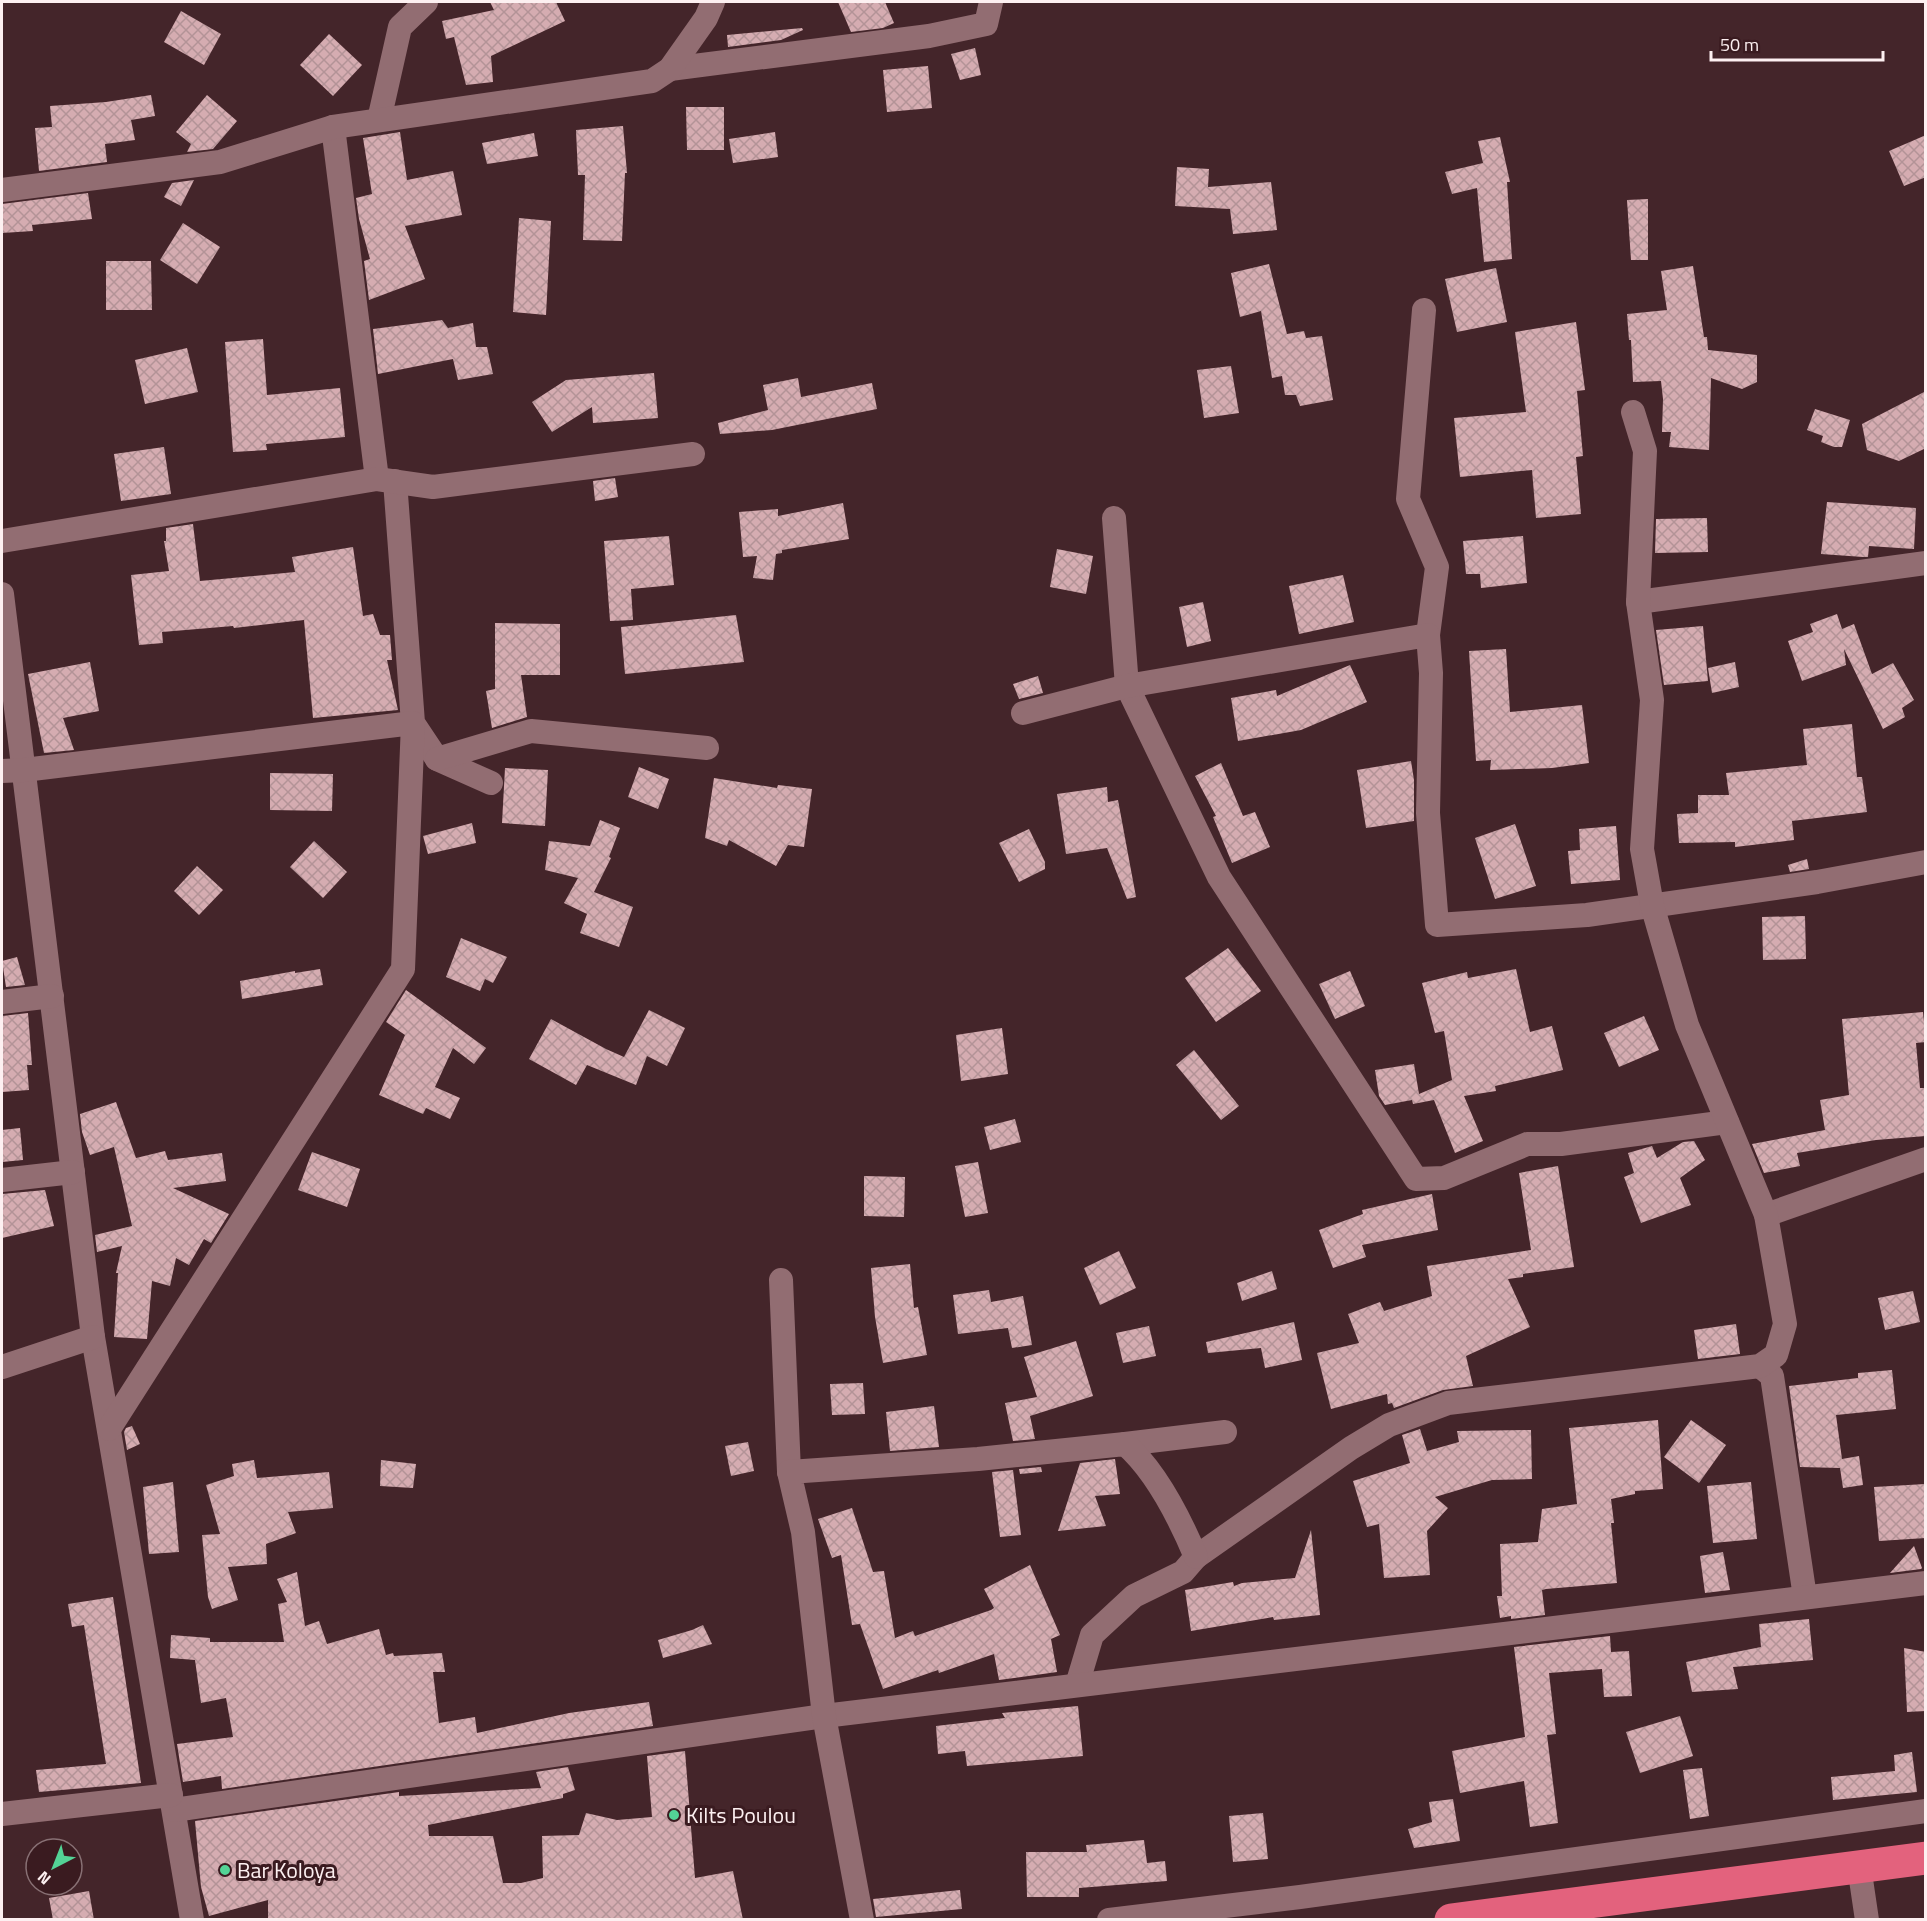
<svg xmlns="http://www.w3.org/2000/svg" width="1927" height="1921" viewBox="0 0 1927 1921" font-family="'Titillium Web',sans-serif">
	<defs>
		<pattern id="building-cross-hatch" width="8" height="8" patternUnits="userSpaceOnUse" patternTransform="scale(1.5)"><rect width="8" height="8" fill="#d5acb1"/><path d="M0 0l8 8M0 8l8-8" fill="none" stroke="#b39397"/></pattern>
	</defs>
	<rect width="100%" height="100%" fill="#44252a"/>
	<g fill="url(#building-cross-hatch)">
		<path d="M490 2H556L565 21 491 56 493 82 466 85 454 37 446 39 442 21 494 10Z"/>
		<path d="M838 2H885L894 23 883 28 851 32Z"/>
		<path d="M181 11 221 34 204 65 164 42Z"/>
		<path d="M802 28 803 30 781 40 728 47 727 35Z"/>
		<path d="M329 34 362 65 333 96 300 65Z"/>
		<path d="M975 48 981 75 960 80 951 54Z"/>
		<path d="M928 66 932 108 887 112 883 70Z"/>
		<path d="M151 95 155 116 131 120 135 140 105 144 107 162 39 171 35 128 52 127 50 106 106 102Z"/>
		<path d="M207 95 237 121 213 149 187 152 191 144 176 132Z"/>
		<path d="M686 107H724V150H687Z"/>
		<path d="M623 126 627 173H625L622 241 583 240 585 175H578L576 130Z"/>
		<path d="M400 132 407 180 453 171 462 215 405 226 425 279 369 300 364 261 370 259 359 219 356 198 372 194 363 138Z"/>
		<path d="M775 132 778 157 733 163 729 139Z"/>
		<path d="M534 133 538 156 487 164 482 143Z"/>
		<path d="M1926 135V177L1904 186 1889 151Z"/>
		<path d="M1500 137 1510 182H1507L1512 259 1484 262 1477 188 1452 194 1445 172 1483 163 1478 141Z"/>
		<path d="M1177 167 1209 169 1208 187 1271 182 1277 230 1233 234 1230 209 1175 206Z"/>
		<path d="M194 180 181 206 164 197 172 183Z"/>
		<path d="M88 193 92 219 32 225 33 231 2 233V204Z"/>
		<path d="M1648 199V260H1631L1627 200Z"/>
		<path d="M519 218 551 221 546 315 513 312Z"/>
		<path d="M183 223 220 247 197 284 160 260Z"/>
		<path d="M106 261H151L152 310H106Z"/>
		<path d="M1269 264 1287 334 1304 331 1306 338 1322 336 1333 400 1300 406 1296 395H1285L1282 376 1272 378 1261 311 1240 317 1231 273Z"/>
		<path d="M1693 266 1704 337H1707L1708 350 1757 355V382L1742 389 1711 378 1709 450 1669 447 1671 432H1662L1663 399 1661 381 1633 382 1631 340H1629L1627 314 1667 310 1661 271Z"/>
		<path d="M1496 268 1507 322 1457 332 1445 279Z"/>
		<path d="M442 320 448 328 473 323 476 347H487L493 374 458 380 453 359 378 374 373 329Z"/>
		<path d="M1576 322 1585 390 1577 391 1583 456 1576 457 1581 514 1536 518 1532 470 1460 477 1454 418 1526 412 1515 332Z"/>
		<path d="M263 339 267 395 340 388 345 437 266 444 267 450 233 452 225 342Z"/>
		<path d="M187 348 198 392 145 404 135 360Z"/>
		<path d="M1231 366 1239 413 1204 418 1197 370Z"/>
		<path d="M654 373 658 418 593 423 592 407 552 432 532 402 566 380Z"/>
		<path d="M798 378 801 397 872 383 877 409 772 430 720 434 718 423 768 410 763 385Z"/>
		<path d="M1926 391V448L1899 461 1867 450 1862 424Z"/>
		<path d="M1815 409 1850 420 1842 447H1834L1821 442 1823 436 1807 430Z"/>
		<path d="M164 447 171 494 121 501 114 454Z"/>
		<path d="M615 478 618 497 595 501 593 481Z"/>
		<path d="M1827 502 1916 508 1914 549 1869 546 1868 557H1863L1821 554Z"/>
		<path d="M843 503 849 539 782 550V553L776 554 773 580 753 578 757 556 743 557 739 512 778 509V516Z"/>
		<path d="M1707 518 1708 552 1655 553 1656 519Z"/>
		<path d="M193 524 200 581 295 572 292 557 353 547 363 616 373 614 380 635H390L392 660H387L398 710 313 718 304 620 234 628 233 626 162 632 163 643 139 645 131 575 169 571 164 541H166V528Z"/>
		<path d="M669 536 674 585 631 589 633 620 610 621 604 541Z"/>
		<path d="M1523 536 1527 583 1481 588 1480 574H1466L1463 541Z"/>
		<path d="M1057 549 1093 556 1086 594 1050 587Z"/>
		<path d="M1343 575 1354 622 1299 634 1289 586Z"/>
		<path d="M1203 602 1211 641 1187 647 1179 607Z"/>
		<path d="M1837 614 1842 629 1854 624 1872 674 1893 663 1914 700 1902 708 1905 717 1883 729 1844 649 1846 665 1802 681 1788 641 1813 632 1810 624Z"/>
		<path d="M736 615 744 662 625 674 621 627Z"/>
		<path d="M495 623 560 624V675H521L527 717 492 728 486 691 495 689Z"/>
		<path d="M1703 626 1708 681 1664 685 1656 630Z"/>
		<path d="M1506 649 1510 712 1582 705 1589 763 1552 768 1490 770 1491 760 1476 761 1469 651Z"/>
		<path d="M90 662 99 711 63 718 74 750 44 753 28 674Z"/>
		<path d="M1735 662 1739 687 1712 693 1708 668Z"/>
		<path d="M1350 665 1367 702 1301 730 1238 741 1231 698 1276 690 1277 696Z"/>
		<path d="M1038 676 1043 693 1019 699 1013 684Z"/>
		<path d="M1852 724 1857 777H1862L1867 812 1792 821 1794 840 1735 847V842L1679 843 1677 814 1698 813V795H1729L1726 773 1807 765 1803 729Z"/>
		<path d="M1411 761 1414 780V821L1366 828 1357 770Z"/>
		<path d="M1221 763 1243 816 1255 812 1270 847 1232 863 1213 817 1216 816 1195 776Z"/>
		<path d="M639 767 669 779 658 809 628 797Z"/>
		<path d="M505 768 548 770 545 826 502 823Z"/>
		<path d="M270 773 333 774 332 811 270 810Z"/>
		<path d="M714 778 777 788 778 785 812 789 804 847 788 845 776 866 729 840 727 846 705 838Z"/>
		<path d="M1107 787 1108 802 1118 800 1136 897 1127 899 1107 848 1066 854 1057 794Z"/>
		<path d="M600 820 620 828 609 857 611 858 594 892 633 907 619 947 580 933 587 914 564 903 578 878 545 870 549 841 590 846Z"/>
		<path d="M472 823 476 843 428 854 423 836Z"/>
		<path d="M1515 824 1536 886 1495 899 1475 838Z"/>
		<path d="M1616 826 1620 880 1571 884 1568 851 1580 850 1579 829Z"/>
		<path d="M1029 829 1045 862V869L1019 882 999 843Z"/>
		<path d="M314 841 347 872 323 898 290 867Z"/>
		<path d="M1807 859 1809 869 1790 872 1788 865Z"/>
		<path d="M197 866 223 890 199 915 174 891Z"/>
		<path d="M1805 916 1806 959 1763 960 1762 917Z"/>
		<path d="M461 938 507 957 493 983 485 979 480 991 446 977Z"/>
		<path d="M1228 948 1261 991 1216 1022 1185 978Z"/>
		<path d="M17 957 25 985 6 987 2 961Z"/>
		<path d="M320 969 323 985 242 999 240 981 295 971V973Z"/>
		<path d="M1516 969 1530 1032 1552 1026 1563 1070 1495 1086 1496 1091 1464 1096 1483 1141 1455 1153 1434 1100 1413 1104 1412 1100 1385 1105 1379 1096 1375 1070 1414 1064 1419 1094 1452 1080 1444 1031 1435 1033 1422 983 1467 972 1468 978Z"/>
		<path d="M1350 971 1365 1006 1335 1019 1319 984Z"/>
		<path d="M406 990 486 1048 474 1064 453 1048 435 1087 460 1098 450 1119 426 1108 423 1114 379 1095 405 1035 386 1022Z"/>
		<path d="M649 1010 685 1028 667 1066 647 1056 636 1085 587 1065 576 1085 529 1059 551 1019 606 1049 624 1057Z"/>
		<path d="M1923 1012 1926 1042 1916 1043 1920 1088H1926V1136L1876 1140 1797 1153 1800 1166 1764 1173 1752 1144 1825 1130 1820 1100 1849 1095 1842 1019Z"/>
		<path d="M28 1013 32 1065H27L29 1090 2 1092V1016Z"/>
		<path d="M1644 1016 1659 1050 1619 1067 1604 1033Z"/>
		<path d="M1002 1028 1008 1074 961 1081 956 1035Z"/>
		<path d="M1194 1050 1239 1106 1221 1120 1176 1065Z"/>
		<path d="M116 1102 136 1158 165 1151 168 1160 222 1153 226 1181 173 1188 229 1214 211 1243 204 1239 189 1265 176 1258 170 1286 152 1281 147 1339 114 1337 118 1273H116L122 1246 97 1252 95 1235 132 1226 114 1147 90 1155 82 1132 80 1114Z"/>
		<path d="M1015 1119 1021 1142 990 1150 984 1127Z"/>
		<path d="M20 1128 23 1160 2 1162V1130Z"/>
		<path d="M1694 1141 1705 1160 1680 1178 1691 1205 1641 1223 1624 1177 1634 1173 1628 1153 1652 1146 1657 1158 1683 1142Z"/>
		<path d="M312 1152 360 1169 347 1207 298 1190Z"/>
		<path d="M978 1162 988 1213 965 1217 955 1166Z"/>
		<path d="M1558 1166 1574 1267 1523 1274V1277L1508 1279 1530 1327 1466 1356 1473 1386 1443 1390 1394 1408 1392 1403 1388 1404 1387 1394 1331 1409 1317 1353 1359 1343 1348 1314 1380 1302 1384 1311 1432 1296 1427 1266 1531 1250 1519 1173Z"/>
		<path d="M864 1176 905 1177 904 1217 864 1216Z"/>
		<path d="M45 1190 54 1226 2 1238V1194Z"/>
		<path d="M1432 1194 1438 1230 1362 1245 1366 1257 1333 1268 1319 1230 1363 1214 1362 1210Z"/>
		<path d="M1119 1251 1136 1288 1100 1305 1084 1268Z"/>
		<path d="M910 1264 914 1308 918 1307 927 1355 883 1363 875 1317 871 1268Z"/>
		<path d="M1272 1271 1277 1289 1242 1301 1237 1283Z"/>
		<path d="M989 1290 991 1302 1023 1296 1032 1345 1012 1348 1008 1328 958 1334 953 1295Z"/>
		<path d="M1913 1291 1920 1322 1885 1330 1878 1298Z"/>
		<path d="M1294 1322 1302 1360 1265 1368 1261 1348 1208 1353 1206 1342Z"/>
		<path d="M1736 1324 1740 1354 1698 1359 1694 1330Z"/>
		<path d="M1149 1326 1156 1356 1123 1363 1116 1333Z"/>
		<path d="M1076 1341 1093 1396 1030 1416 1035 1439 1013 1441 1005 1403 1037 1397 1024 1357Z"/>
		<path d="M1892 1370 1896 1409 1836 1415 1842 1459 1859 1456 1863 1485 1843 1488 1840 1468 1800 1467 1789 1386 1858 1378V1373Z"/>
		<path d="M863 1383 865 1414 832 1415 830 1384Z"/>
		<path d="M934 1406 939 1447 890 1451 886 1412Z"/>
		<path d="M1658 1420 1663 1489 1635 1491V1494L1611 1499 1614 1523H1611L1617 1583 1546 1589 1542 1590 1545 1615 1511 1619V1616L1500 1618 1497 1596H1502L1500 1544 1538 1542 1542 1509 1577 1504 1569 1428Z"/>
		<path d="M1691 1420 1726 1445 1699 1483 1664 1457Z"/>
		<path d="M132 1426 140 1444 127 1450 124 1432 126 1428Z"/>
		<path d="M1420 1429 1427 1451 1459 1442 1457 1431 1531 1430 1532 1479 1492 1480 1435 1497 1448 1508 1427 1531 1430 1575 1384 1578 1379 1524 1367 1527 1353 1481 1410 1463 1402 1435Z"/>
		<path d="M748 1442 754 1471 731 1476 725 1446Z"/>
		<path d="M1115 1459 1120 1494 1095 1496 1106 1526 1058 1531 1080 1463Z"/>
		<path d="M254 1460 257 1478 329 1472 333 1508 288 1512 296 1533 266 1544 267 1564 228 1567 238 1600 212 1609 208 1597 202 1535 220 1534 206 1485 234 1476 232 1464Z"/>
		<path d="M381 1460 416 1464 413 1488 380 1486Z"/>
		<path d="M1041 1467 1042 1472 1020 1474 1019 1469Z"/>
		<path d="M1013 1470 1021 1535 1000 1537 992 1472Z"/>
		<path d="M173 1482 179 1552 149 1554 143 1487Z"/>
		<path d="M1751 1482 1757 1539 1713 1543 1707 1486Z"/>
		<path d="M1925 1484 1926 1538 1879 1541 1874 1487Z"/>
		<path d="M852 1508 873 1572 884 1571 895 1638 913 1631 915 1636 991 1610 994 1608 984 1589 1030 1565 1060 1635 1051 1639 1057 1672 999 1680 994 1654 939 1673 938 1670 883 1689 860 1624 852 1625 841 1555 832 1558 818 1519Z"/>
		<path d="M1311 1530 1320 1615 1274 1620 1273 1617 1191 1631 1185 1590 1233 1582 1234 1586 1242 1583 1295 1578Z"/>
		<path d="M1914 1546 1922 1568 1921 1569 1890 1573Z"/>
		<path d="M1723 1552 1730 1590 1705 1593 1700 1556Z"/>
		<path d="M297 1572 305 1626 319 1621 327 1644 379 1629 386 1655 393 1653 394 1656 442 1653 445 1672H433L439 1723 475 1717 477 1733 569 1713 649 1702 653 1726 222 1789 221 1776 183 1782 177 1744 233 1737 226 1698 201 1703 195 1660 170 1658 171 1635 210 1638V1642H284L278 1604 287 1602 277 1579Z"/>
		<path d="M113 1597 141 1783 39 1792 36 1770 106 1764 84 1625 72 1627 68 1604Z"/>
		<path d="M1809 1619 1813 1660 1733 1667 1738 1689 1692 1692 1686 1662 1761 1647 1759 1624Z"/>
		<path d="M703 1625 712 1644 663 1658 658 1640 692 1630Z"/>
		<path d="M1610 1636 1611 1652 1629 1651 1632 1696 1604 1697 1602 1669 1549 1673 1556 1734 1547 1735 1558 1823 1530 1827 1524 1781 1460 1793 1452 1751 1525 1737 1514 1647Z"/>
		<path d="M1904 1648 1926 1652V1711L1907 1712Z"/>
		<path d="M1078 1706 1083 1756 967 1766 965 1751 938 1754 936 1726 1005 1718 1002 1713Z"/>
		<path d="M1680 1716 1693 1756 1640 1773 1626 1732Z"/>
		<path d="M685 1751 695 1878 733 1871 743 1920H268V1900L209 1916 201 1887 195 1821 399 1792V1796L541 1788 536 1772 568 1767 575 1790 563 1794V1798L428 1825 429 1836H493L503 1883H521L543 1878 542 1836 579 1835 586 1813 617 1820 652 1817 647 1756Z"/>
		<path d="M1912 1752 1917 1792 1833 1800 1831 1777 1895 1771 1894 1755Z"/>
		<path d="M1702 1768 1709 1816 1690 1819 1683 1770Z"/>
		<path d="M1453 1799 1460 1841 1414 1848 1408 1829 1432 1822 1429 1802Z"/>
		<path d="M1263 1813 1268 1859 1233 1862 1229 1816Z"/>
		<path d="M1144 1840 1147 1863 1165 1861 1167 1881 1079 1888V1897H1027L1026 1852H1087L1086 1845Z"/>
		<path d="M960 1890 962 1909 876 1917 873 1899Z"/>
		<path d="M89 1891 94 1920H53L49 1898Z"/>
	</g>
	<g fill="none" stroke-linecap="round" stroke-linejoin="round">
		<g stroke="#926d72" stroke-width="24">
			<path d="M670 69 929 36 986 24 991 2"/>
			<path d="M379 120 400 27 426 2"/>
			<path d="M333 127 377 479"/>
			<path d="M2 190 220 162 333 127 652 81 670 69 706 18 713 2"/>
			<path d="M1424 310 1408 499 1437 567 1428 635"/>
			<path d="M395 481 413 723 437 759 491 783"/>
			<path d="M1114 518 1127 686 1219 877 1416 1179 1444 1178 1527 1144H1561L1727 1122"/>
			<path d="M2 541 377 479 433 487 693 454"/>
			<path d="M2 594 93 1337 192 1920"/>
			<path d="M1638 602 1926 563"/>
			<path d="M1023 713 1127 686 1428 635 1431 673 1428 813 1437 925 1587 915 1817 882 1926 862"/>
			<path d="M437 759 531 731 707 748"/>
			<path d="M2 771 24 770 413 723 403 969 109 1429"/>
			<path d="M2 1002 52 996"/>
			<path d="M2 1180 73 1172"/>
			<path d="M1766 1215 1926 1159"/>
			<path d="M781 1280 789 1472"/>
			<path d="M1760 1366 1772 1376 1805 1597"/>
			<path d="M2 1367 93 1337"/>
			<path d="M1125 1444 1225 1432"/>
			<path d="M1077 1685 1092 1635 1134 1596 1183 1572 1196 1557 1351 1448 1389 1425 1448 1403 1760 1366 1776 1355 1785 1324 1766 1215 1687 1025 1652 905 1642 849 1652 700 1638 602 1645 451 1633 412"/>
			<path d="M174 1810 824 1716 1926 1583"/>
			<path d="M2 1814 171 1795"/>
			<path d="M1859 1866 1867 1920"/>
			<path d="M862 1920 824 1716 803 1532 789 1472 978 1459 1125 1444C1156 1471 1180 1519 1196 1557"/>
			<path d="M1109 1920 1300 1897 1926 1811"/>
		</g>
		<path stroke="#e3627d" stroke-width="33" d="M1451 1920 1926 1858"/>
	</g>
	<g fill="#53d396" stroke="#3a1b20" stroke-width="2">
		<circle cx="674" cy="1815" r="6"/>
		<circle cx="225" cy="1870" r="6"/>
	</g>
	<g text-anchor="middle" dominant-baseline="central" stroke-width="6" stroke-linejoin="round" paint-order="stroke">
		<g font-size="22" fill="#fdf0f1" stroke="#3a1b20" text-anchor="start">
			<text x="686" y="1815">Kilts Poulou</text>
			<text x="237" y="1870">Bar Koloya</text>
		</g>
	</g>
	<rect width="1927" height="1921" fill="none" stroke="#fdf0f1" stroke-width="6"/>
	<g transform="translate(54 1867) rotate(222)"><circle r="28" fill="#3a1b20" stroke="#887074" stroke-width="1.5"/>
	<path d="M0-4.5L10 22L0 15L-10 22Z" fill="#53d396"/>
	<text y="-9" font-size="16" font-weight="bold" text-anchor="middle" fill="#fdf0f1">N</text>
	</g>
	<path d="M1711 51v9h172v-9" fill="none" stroke="#fdf0f1" stroke-width="3"/>
	<text x="1720" y="51" font-size="18" fill="#fdf0f1" stroke="#3a1b20" stroke-width="4.5" paint-order="stroke">50 m</text>
</svg>
